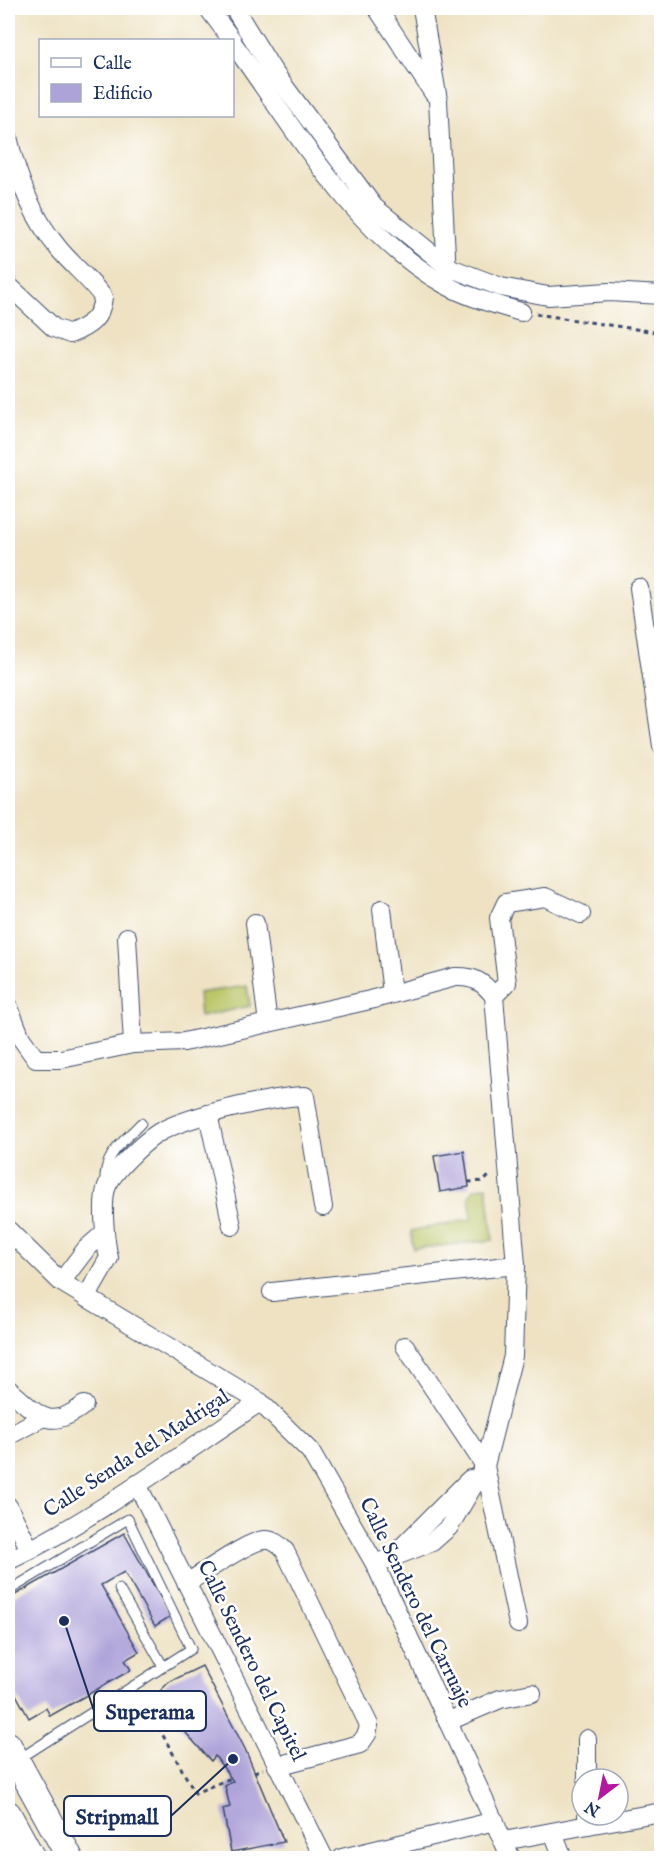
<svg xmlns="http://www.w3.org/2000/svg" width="669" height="1866" viewBox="0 0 669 1866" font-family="'IM FELL English',serif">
	<rect width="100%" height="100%" fill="#fff"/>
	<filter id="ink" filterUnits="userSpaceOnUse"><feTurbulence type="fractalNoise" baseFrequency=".0167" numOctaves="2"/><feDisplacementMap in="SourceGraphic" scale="12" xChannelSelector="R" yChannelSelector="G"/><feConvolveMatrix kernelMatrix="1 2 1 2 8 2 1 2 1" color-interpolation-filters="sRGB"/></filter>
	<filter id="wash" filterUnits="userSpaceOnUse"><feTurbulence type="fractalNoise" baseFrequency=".008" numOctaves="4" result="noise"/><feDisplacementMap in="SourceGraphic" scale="24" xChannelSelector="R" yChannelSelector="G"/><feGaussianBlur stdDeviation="1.35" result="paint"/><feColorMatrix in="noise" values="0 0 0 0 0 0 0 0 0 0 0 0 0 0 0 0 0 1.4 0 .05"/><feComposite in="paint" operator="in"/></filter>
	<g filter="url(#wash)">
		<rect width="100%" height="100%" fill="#eee2c2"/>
		<g fill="#bac668" stroke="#6a7a63" stroke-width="1.5">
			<path d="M247 986 250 1006 200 1017 198 993Z"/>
			<path d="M487 1186 493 1240 413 1249 411 1231 472 1219 469 1197 474 1189Z"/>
		</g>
		<g id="blocks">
			<g fill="#aea3d9">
				<path d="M464 1151 469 1187 440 1192 434 1156Z"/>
				<path d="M124 1533 171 1616 155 1626 124 1572 101 1585 139 1652 125 1660 131 1670 50 1716 46 1708 29 1718 8 1680V1599Z"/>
				<path d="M202 1666 245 1749 284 1842 231 1852 223 1809 230 1807 225 1786 233 1781 215 1756 211 1761 154 1697 169 1682Z"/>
			</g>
		</g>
	</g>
	<g filter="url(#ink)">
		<use href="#blocks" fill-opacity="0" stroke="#3b4a6d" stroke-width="1.5"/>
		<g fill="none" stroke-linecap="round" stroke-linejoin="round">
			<defs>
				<g id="lane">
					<path d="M105 1183C103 1155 123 1142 141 1123"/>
					<path d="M119 1589 163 1666"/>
					<path d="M8 1591 128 1519 191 1649 19 1759"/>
				</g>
				<g id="street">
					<path d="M208 8 232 40"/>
					<path d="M234 8 273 71 374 207 448 267 501 287 548 296 609 292 662 295"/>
					<path d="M377 8 434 94"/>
					<path d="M422 8 438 100 447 275"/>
					<path d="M232 42C292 124 354 234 444 284 467 297 495 304 521 312"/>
					<path d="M8 137C17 177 32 217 59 249 73 266 90 279 103 297 101 319 89 326 70 334L54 328 8 285"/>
					<path d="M639 588 662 746"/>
					<path d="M382 909 392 993"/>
					<path d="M255 923 268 1023"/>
					<path d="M127 937 133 1044"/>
					<path d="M494 996 507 983 499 918 506 903 545 897 581 914"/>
					<path d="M8 1005 21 1038 36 1059H61L133 1044 184 1042 370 1000 455 977C474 976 483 982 494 996L516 1265 513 1356 485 1466 449 1527 432 1542 375 1564"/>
					<path d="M208 1114 232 1226"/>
					<path d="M8 1230 61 1282 260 1402 310 1451 375 1564 511 1858"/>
					<path d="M61 1282 86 1249 103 1234"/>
					<path d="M272 1292 516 1265"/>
					<path d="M86 1298 109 1258C105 1242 101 1200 107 1186 114 1170 144 1142 158 1133 187 1116 271 1097 305 1096L323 1207"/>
					<path d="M405 1346 485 1466 518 1624"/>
					<path d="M8 1389C39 1414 47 1433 84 1405"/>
					<path d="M8 1436 43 1417"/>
					<path d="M137 1484 324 1858"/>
					<path d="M8 1506 30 1550"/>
					<path d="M398 1551 470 1479"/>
					<path d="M8 1561C93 1520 180 1455 260 1402"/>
					<path d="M188 1582C204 1573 248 1541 264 1540 272 1539 280 1545 285 1551L369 1725 367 1734 360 1744 277 1766"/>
					<path d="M449 1721 500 1699 532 1693"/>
					<path d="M587 1739V1779"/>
					<path d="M588 1825 662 1812"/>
					<path d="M553 1832 563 1858"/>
					<path d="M504 1841 588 1825 587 1815"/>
					<path d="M342 1858 495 1821"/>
				</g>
				<g id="secondary">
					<path d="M8 1745 70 1858"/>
					<path d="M8 1814 32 1858"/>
				</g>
			</defs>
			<use href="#lane" stroke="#3b4a6d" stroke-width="11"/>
			<use href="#street" stroke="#3b4a6d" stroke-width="20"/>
			<use href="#secondary" stroke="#3b4a6d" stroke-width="28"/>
			<g stroke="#3b4a6d" stroke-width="3" stroke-dasharray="4.5 4.5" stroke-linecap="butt">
				<path d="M536 314 662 333"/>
				<path d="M468 1182 484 1181 491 1174"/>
				<path d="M141 1696 195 1793 231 1778"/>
				<path d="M254 1772 263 1769"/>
			</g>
			<use href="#lane" stroke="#fff" stroke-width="9"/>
			<use href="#street" stroke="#fff" stroke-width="18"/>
			<use href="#secondary" stroke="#fff" stroke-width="26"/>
		</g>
	</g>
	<g text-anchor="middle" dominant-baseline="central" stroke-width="5" stroke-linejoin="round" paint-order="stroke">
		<g font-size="21" fill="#1b2f5e" stroke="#fff">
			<text transform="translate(137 1454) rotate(-33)">Calle Senda del Madrigal</text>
			<text transform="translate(415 1603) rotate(64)">Calle Sendero del Carruaje</text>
			<text transform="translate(251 1661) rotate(64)">Calle Sendero del Capitel</text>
		</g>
	</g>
	<path fill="none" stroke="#1b2f5e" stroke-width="2" d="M64 1621L94 1711M233 1759L171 1816"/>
	<g fill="#1b2f5e" stroke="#fff" stroke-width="2">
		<circle cx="64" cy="1621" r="6"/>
		<circle cx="233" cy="1759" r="6"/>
	</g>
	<g fill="#fff" stroke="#1b2f5e" stroke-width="2">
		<rect x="94" y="1691" width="112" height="40" rx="6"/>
		<rect x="64" y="1796" width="107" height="40" rx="6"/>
	</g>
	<g font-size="22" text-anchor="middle" font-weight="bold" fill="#1b2f5e">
		<text x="150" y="1719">Superama</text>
		<text x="117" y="1824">Stripmall</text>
	</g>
	<rect width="669" height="1866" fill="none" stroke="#fff" stroke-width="30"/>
	<rect x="39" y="39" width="195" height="78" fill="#ffffff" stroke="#a4acbf" stroke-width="1.5"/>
	<rect x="51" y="58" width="30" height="9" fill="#ffffff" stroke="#a4acbf" stroke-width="1.5"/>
	<text x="93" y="69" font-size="18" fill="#1b2f5e">Calle</text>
	<rect x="51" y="84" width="30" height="18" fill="#aea3d9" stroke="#a4acbf" stroke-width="1.5"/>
	<text x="93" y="99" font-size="18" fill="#1b2f5e">Edificio</text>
	<g transform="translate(600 1797) rotate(212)"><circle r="28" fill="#ffffff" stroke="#a4acbf" stroke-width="1.5"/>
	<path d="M0-4.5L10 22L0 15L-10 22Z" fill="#b5179e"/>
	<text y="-9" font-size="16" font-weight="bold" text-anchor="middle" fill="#1b2f5e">N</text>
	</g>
</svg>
